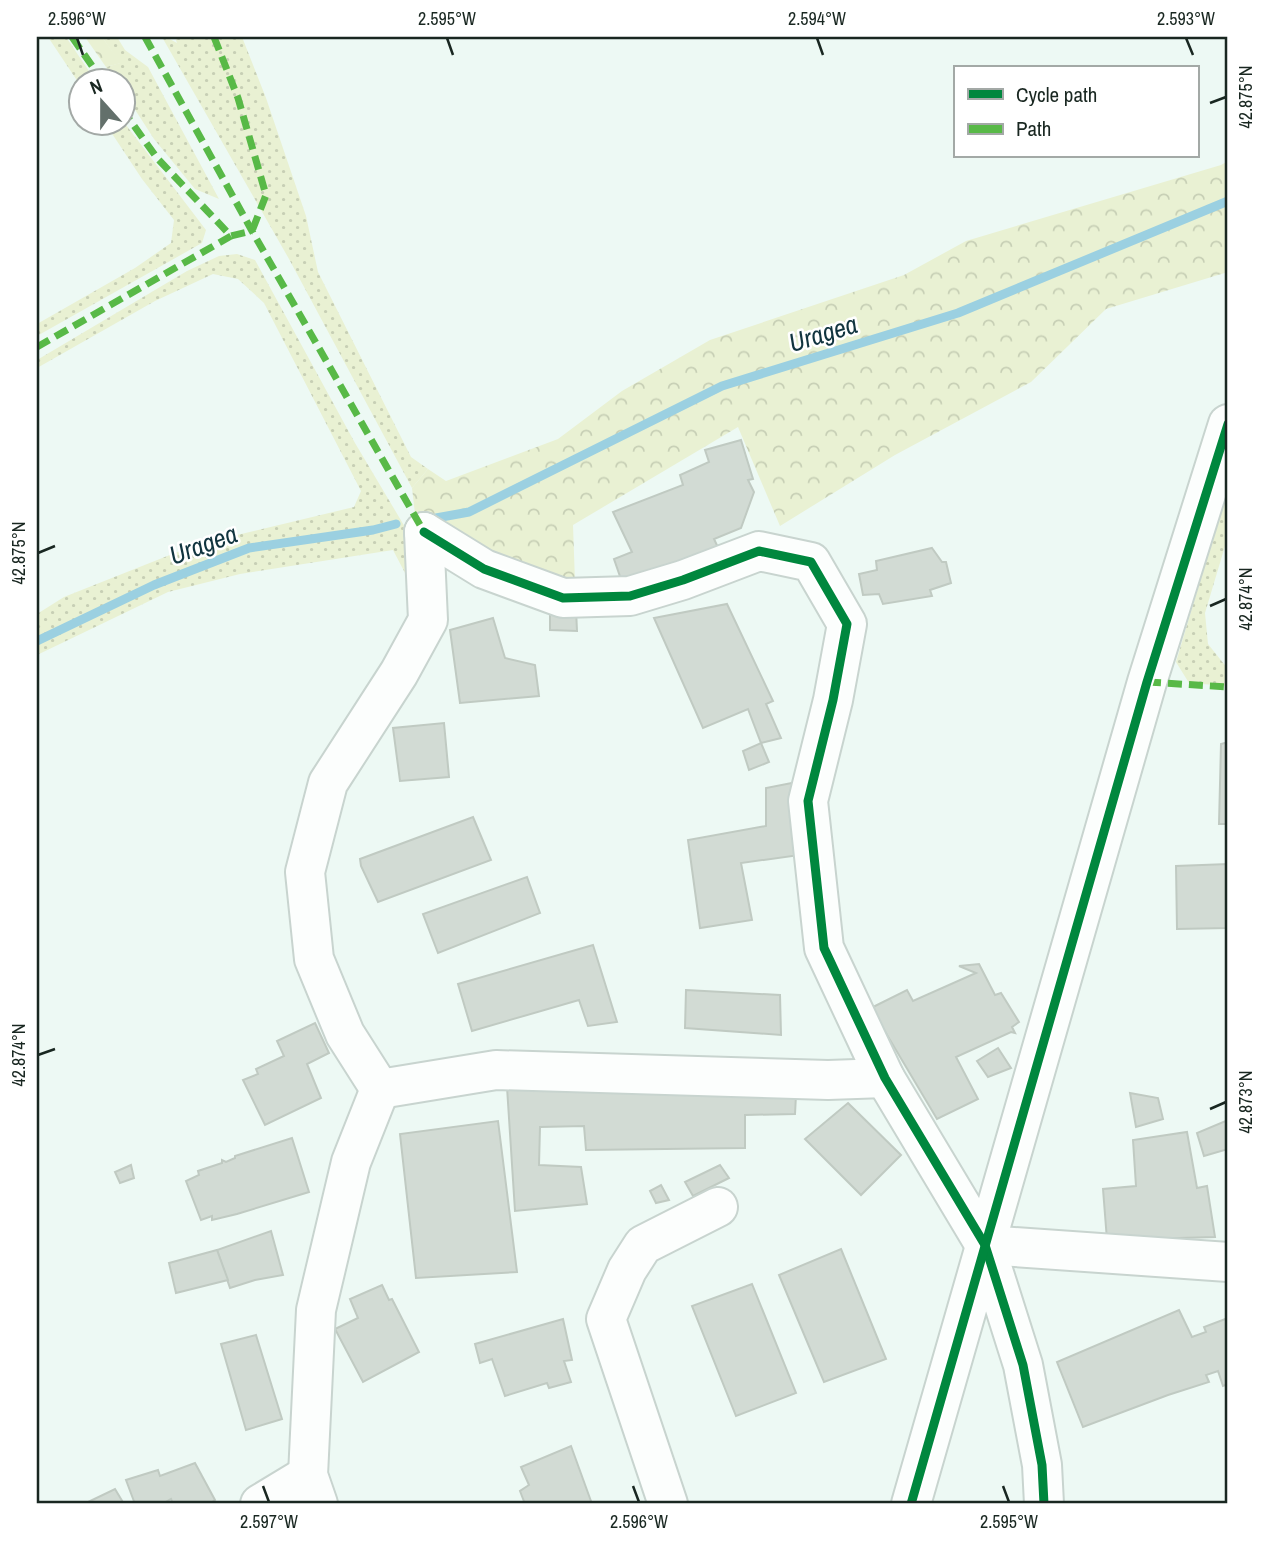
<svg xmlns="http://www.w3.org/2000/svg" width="1265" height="1541" viewBox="0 0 1265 1541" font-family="'Archivo Narrow',sans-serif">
	<defs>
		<pattern id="grass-dots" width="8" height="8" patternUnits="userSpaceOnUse" patternTransform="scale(1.75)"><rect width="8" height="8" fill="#e9f1d3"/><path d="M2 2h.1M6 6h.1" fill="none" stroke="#c7cfb5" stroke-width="1.8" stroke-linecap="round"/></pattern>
		<pattern id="forest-crowns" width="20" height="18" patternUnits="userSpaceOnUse" patternTransform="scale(1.75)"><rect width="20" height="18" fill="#e9f1d3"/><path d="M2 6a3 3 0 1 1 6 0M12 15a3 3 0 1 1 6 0" fill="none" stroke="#c7cfb5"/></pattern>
	</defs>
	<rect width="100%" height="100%" fill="#edf9f4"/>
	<g fill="url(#grass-dots)">
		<path d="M48 37H66L95 80H80V85Z"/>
		<path d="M102 37H117L125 50 148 67 219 199 195 189 154 139 123 91 122 80H115L106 67 120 63Z"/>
		<path d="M162 37H166L177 43 175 37H242L266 98 306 216 318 272 411 457 428 469 412 488 289 259Z"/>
		<path d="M123 121 206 230 202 243 37 336V324L135 268 171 243 174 220 142 179 105 123Z"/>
		<path d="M237 254 255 260 355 443 418 549 415 592 393 550 240 574 168 592 37 655V614L64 597 195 545 354 507 361 491 264 303 238 279 213 274 155 301 37 368V360L187 271 219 256Z"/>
		<path d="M1228 487V536L1205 613 1208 644 1228 669V686L1189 683 1176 662Z"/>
	</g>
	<g fill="url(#forest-crowns)">
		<path d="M85 37H102L121 63 106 67Z"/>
		<path d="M1228 161V272L1106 309 1031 382 895 455 780 526 738 427 573 525 575 582 444 544 415 514 412 488 428 469 446 481 558 439 622 391 710 340 904 275 966 241 1221 165Z"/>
	</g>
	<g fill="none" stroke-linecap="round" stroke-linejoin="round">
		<g stroke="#9bd0e1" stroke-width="9">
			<path d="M436 518 469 512 722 386 958 313 1228 201"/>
			<path d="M37 641 154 585 249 548 373 530 396 524"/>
		</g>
	</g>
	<g fill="#d2dbd4" stroke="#c0cac2" stroke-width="2">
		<path d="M741 440 753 479 748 480 754 492 741 528 714 539 723 558 623 585 614 559 632 552 613 512 683 485 680 475 709 462 705 450Z"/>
		<path d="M932 548 942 562H946L951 583 930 590 932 596 883 604 879 594 863 595 859 574 877 570 876 561Z"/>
		<path d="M727 604 773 701 766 704 781 738 761 743 748 709 703 728 654 618Z"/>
		<path d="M550 608 576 609 577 631 550 630Z"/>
		<path d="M493 618 505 658 535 665 539 696 460 703 450 630Z"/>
		<path d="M444 723 449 777 400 781 393 728Z"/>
		<path d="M1228 742V824H1219L1221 744Z"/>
		<path d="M761 743 769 762 749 770 743 751Z"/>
		<path d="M802 781 807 854 741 863 752 920 700 928 688 840 766 826V788Z"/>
		<path d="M473 817 491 860 378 902 361 866 360 859Z"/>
		<path d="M1228 864V928L1177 929 1176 866Z"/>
		<path d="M527 877 540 913 438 953 423 914Z"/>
		<path d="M593 945 617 1022 588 1026 579 1000 472 1031 458 984Z"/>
		<path d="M979 964 995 995 1001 993 1019 1022 1012 1027 1015 1033 1011 1032 956 1057 978 1099 937 1119 871 1008 907 990 913 1001 976 973 959 966Z"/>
		<path d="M686 990 780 995 781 1035 685 1028Z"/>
		<path d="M315 1023 329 1053 307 1064 321 1098 265 1125 243 1080 258 1074 256 1069 284 1056 277 1041Z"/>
		<path d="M998 1048 1011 1068 988 1077 977 1061Z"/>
		<path d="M507 1087 796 1095 795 1114 745 1115V1148L586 1150 584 1126 540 1127 539 1165 581 1167 587 1204 515 1211Z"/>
		<path d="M1130 1093 1158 1098 1163 1119 1136 1127Z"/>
		<path d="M848 1103 901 1155 861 1195 805 1139Z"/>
		<path d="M1228 1120V1149L1204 1156 1197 1133Z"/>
		<path d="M498 1121 517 1272 416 1278 400 1134Z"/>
		<path d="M1187 1132 1197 1188 1207 1186 1215 1237 1107 1240 1103 1189 1136 1186 1133 1140Z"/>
		<path d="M292 1138 309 1192 237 1214 212 1220V1216L201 1220 186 1181 199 1175 198 1171 222 1163V1160L226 1162 235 1158V1156Z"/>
		<path d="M131 1165 134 1178 120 1183 115 1172Z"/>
		<path d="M720 1165 729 1178 693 1196 685 1182Z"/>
		<path d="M661 1185 669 1200 656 1203 650 1191Z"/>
		<path d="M271 1231 283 1275 255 1280 230 1288 217 1250Z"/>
		<path d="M841 1249 886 1359 824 1382 779 1275Z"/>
		<path d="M217 1250 228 1280 176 1293 169 1263Z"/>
		<path d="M752 1284 796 1393 736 1416 692 1306Z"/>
		<path d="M382 1285 389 1300 392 1299 419 1352 363 1382 335 1329 358 1318 350 1299Z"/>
		<path d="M1179 1310 1192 1337 1206 1332 1204 1327 1228 1318V1384L1223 1386 1218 1371 1206 1375 1209 1382 1168 1395 1083 1427 1057 1362Z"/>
		<path d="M563 1319 572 1360 564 1361 571 1382 549 1388 547 1383 505 1396 492 1359 480 1363 475 1344Z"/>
		<path d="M256 1335 282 1419 246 1430 221 1344Z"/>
		<path d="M571 1446 592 1504H525L520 1491 529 1485 521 1467Z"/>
		<path d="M195 1463 215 1500 209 1504H173L171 1499 162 1504H135L126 1480 158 1470 160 1476Z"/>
		<path d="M115 1489 124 1504H84Z"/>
	</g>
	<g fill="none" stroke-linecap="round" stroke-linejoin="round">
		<defs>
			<g id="minor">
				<path d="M424 532 484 569 563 598 630 596 683 580 759 551 811 562 847 624 833 700 808 801 824 948 885 1078 985 1245 1023 1365 1042 1465 1044 1504"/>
				<path d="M380 1089 345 1034 314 959 305 872 328 783 399 673 428 620 424 532"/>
				<path d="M380 1089 496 1070 828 1080 885 1078"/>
				<path d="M985 1245 1228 1262"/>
				<path d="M260 1504 308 1475"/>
				<path d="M318 1504 308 1475 316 1310 351 1162 380 1089"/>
				<path d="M668 1504 606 1319 627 1270 643 1245 718 1207"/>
				<path d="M911 1504 1147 682 1228 424"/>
			</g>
		</defs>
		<use href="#minor" stroke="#c8d4cf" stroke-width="42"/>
		<use href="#minor" stroke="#fcfefd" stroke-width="38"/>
		<g stroke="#58b947" stroke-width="7" stroke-dasharray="14 7" stroke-linecap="butt">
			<path d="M72 37 102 80"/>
			<path d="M145 37 252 231 424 532"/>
			<path d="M214 37 238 98 266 195 252 231"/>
			<path d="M122 109 157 158 231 236 252 231"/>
			<path d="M37 347 231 236"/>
			<path d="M1147 682 1228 687"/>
		</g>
		<defs>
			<g id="cycleway">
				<path d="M424 532 484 569 563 598 630 596 683 580 759 551 811 562 847 624 833 700 808 801 824 948 885 1078 985 1245 1023 1365 1042 1465 1044 1504"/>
				<path d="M911 1504 1147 682 1228 424"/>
			</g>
		</defs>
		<use href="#cycleway" stroke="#fff" stroke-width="13"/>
		<use href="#cycleway" stroke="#00873e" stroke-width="9"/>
	</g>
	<path fill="none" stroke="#192721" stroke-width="2.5" d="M77 38 83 55M447 38 453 55M817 38 823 55M1186 38 1193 55M1210 103 1226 97M38 553 55 546M1210 606 1226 599M38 1055 55 1049M1210 1109 1226 1102M263 1486 269 1502M633 1486 639 1502M1003 1486 1009 1502"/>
	<g text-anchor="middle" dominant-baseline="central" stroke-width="5" stroke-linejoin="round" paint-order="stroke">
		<g font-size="26" font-style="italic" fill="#11343f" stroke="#fff">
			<text transform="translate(823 333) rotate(-17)">Uragea</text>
			<text transform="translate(203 544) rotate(-20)">Uragea</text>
		</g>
	</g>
	<rect width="1265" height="1541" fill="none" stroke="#ffffff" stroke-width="77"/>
	<rect x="954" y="66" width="245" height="91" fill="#ffffff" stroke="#a3a9a6" stroke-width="2"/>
	<rect x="968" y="89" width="35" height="10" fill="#00873e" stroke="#a3a9a6" stroke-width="2"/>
	<text x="1016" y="102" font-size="21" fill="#192721">Cycle path</text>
	<rect x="968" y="124" width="35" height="10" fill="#58b947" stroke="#a3a9a6" stroke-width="2"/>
	<text x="1016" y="136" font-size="21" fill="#192721">Path</text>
	<g transform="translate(102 102) rotate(339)"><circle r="33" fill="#ffffff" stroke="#a3a9a6" stroke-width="2"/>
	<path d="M0-5L12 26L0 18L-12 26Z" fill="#63706b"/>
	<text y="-10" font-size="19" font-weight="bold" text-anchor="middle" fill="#192721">N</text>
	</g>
	<rect x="38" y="38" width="1188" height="1464" fill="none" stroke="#192721" stroke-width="2.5"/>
	<g font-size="18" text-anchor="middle" fill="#192721">
		<text x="77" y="25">2.596°W</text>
		<text x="447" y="25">2.595°W</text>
		<text x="817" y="25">2.594°W</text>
		<text x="1186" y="25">2.593°W</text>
		<text transform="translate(1246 97) rotate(-90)" y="6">42.875°N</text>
		<text transform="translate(19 553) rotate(-90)" y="6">42.875°N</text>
		<text transform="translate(1246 599) rotate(-90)" y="6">42.874°N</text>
		<text transform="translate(19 1055) rotate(-90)" y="6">42.874°N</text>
		<text transform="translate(1246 1102) rotate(-90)" y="6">42.873°N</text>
		<text x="269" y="1528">2.597°W</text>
		<text x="639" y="1528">2.596°W</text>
		<text x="1009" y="1528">2.595°W</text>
	</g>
</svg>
